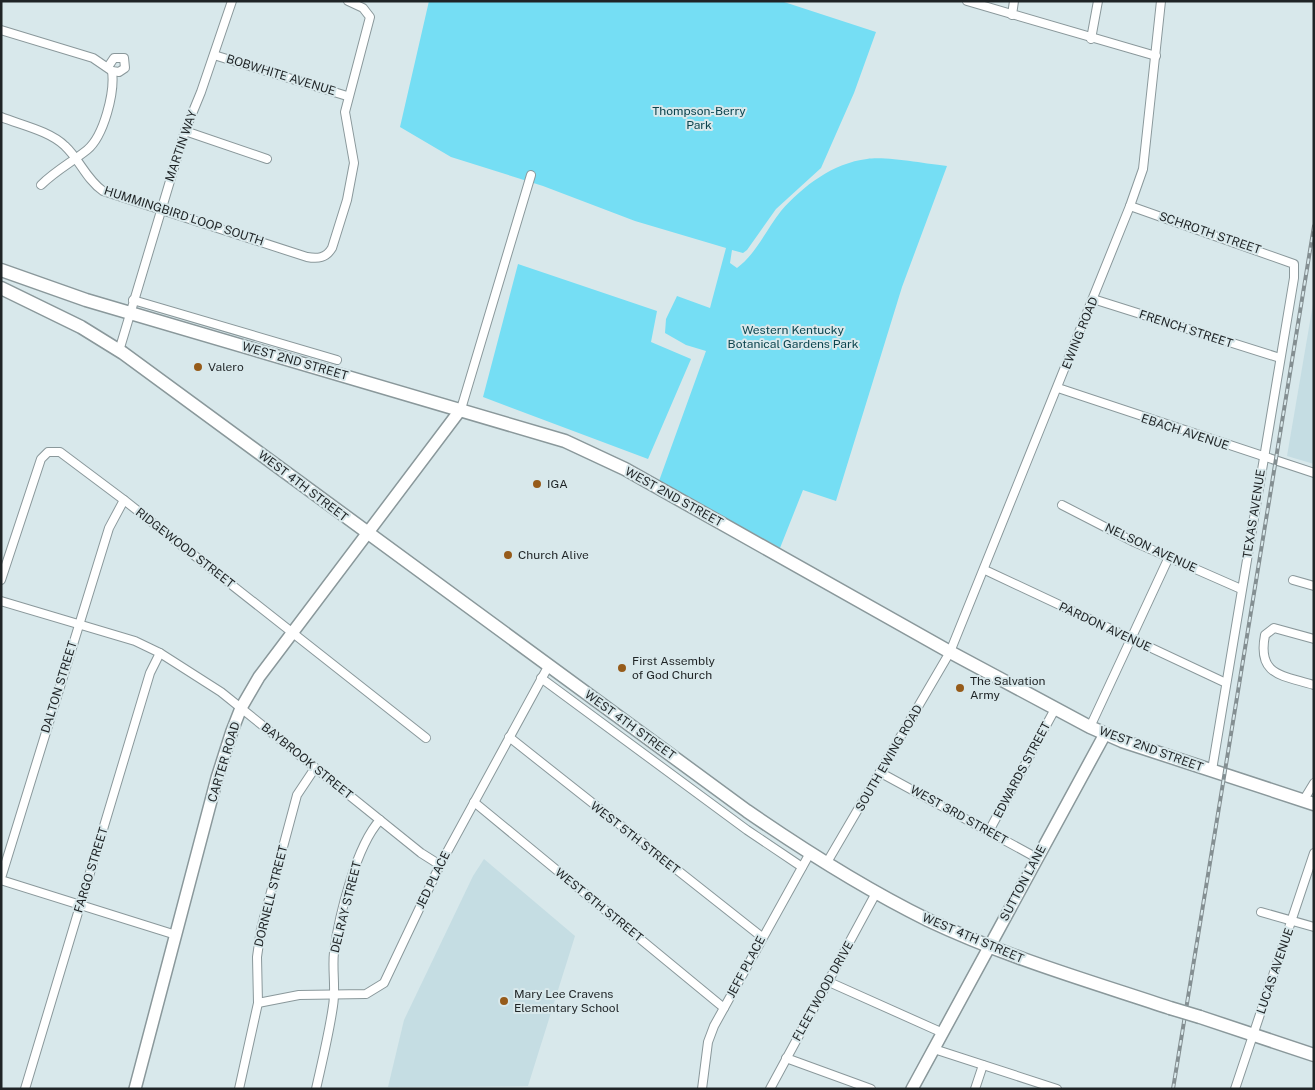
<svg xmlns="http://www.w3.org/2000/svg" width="1315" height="1090" viewBox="0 0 1315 1090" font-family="'Public Sans',sans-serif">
	<rect width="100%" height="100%" fill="#d8e8eb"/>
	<g fill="#c5dde3">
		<path d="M1314 298V464L1287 456Z"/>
		<path d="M484 859 575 936 528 1086 388 1087 404 1020 473 876Z"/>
	</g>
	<g fill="#75def4">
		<path d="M429 1H781L876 32 854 93 821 168 776 209 747 250 743 253 732 250 730 263 737 268C756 254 766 230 781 211 803 186 833 163 867 159 886 156 926 164 947 166L902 287 836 501 803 490 780 548 659 481 706 351 686 345 665 333 666 319 677 296 710 308 726 248 635 221 543 186 451 157 400 127Z"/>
		<path d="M518 264 657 311 651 342 691 359 648 459 483 397Z"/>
	</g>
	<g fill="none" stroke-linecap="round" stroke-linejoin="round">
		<defs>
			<g id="street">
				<path d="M967 1 1156 56"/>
				<path d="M1012 15 1014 1"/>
				<path d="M1 30 93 58 112 71C115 92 104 136 87 150 72 162 55 171 41 185"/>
				<path d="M1091 39 1098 1"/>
				<path d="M214 55 347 96"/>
				<path d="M108 67 114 58H124L125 68 119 72 112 71"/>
				<path d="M1 117C21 125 50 131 65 146 80 160 86 179 103 191L307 257C318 259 326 258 332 248L347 200 354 163 345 112 370 17 363 8 348 1"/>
				<path d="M185 131 267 159"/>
				<path d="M1130 206 1294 264V278L1212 770"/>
				<path d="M1093 299 1280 358"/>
				<path d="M133 300 337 360"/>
				<path d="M119 351 185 131 201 92 232 1"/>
				<path d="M1058 388 1314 473"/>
				<path d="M461 409 531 175"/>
				<path d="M1062 505 1134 542 1241 589"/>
				<path d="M985 570 1226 683"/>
				<path d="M1 580 41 459 48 452H60L124 500 426 738"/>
				<path d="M1293 580 1314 586"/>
				<path d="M1 601 135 641 160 653 221 692 421 853 440 865"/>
				<path d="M1314 639 1274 628 1265 635C1257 676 1282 675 1314 685"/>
				<path d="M541 678 747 830 802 867"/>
				<path d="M1090 727 1169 557"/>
				<path d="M509 737 762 937"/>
				<path d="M881 773 1037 858"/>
				<path d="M1303 801 1314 783"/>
				<path d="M474 802 724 1008"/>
				<path d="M989 831 1055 709"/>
				<path d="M826 864 950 652 1130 206 1143 169 1161 1"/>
				<path d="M1 878 109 528 124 500"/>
				<path d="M1 880 176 935"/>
				<path d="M1261 912 1314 927"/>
				<path d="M829 982 943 1033"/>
				<path d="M258 1003 299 995 366 994 384 983 440 865 549 665"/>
				<path d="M934 1049 1057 1089"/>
				<path d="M786 1058 871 1089"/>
				<path d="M25 1089 150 673 160 653"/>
				<path d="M239 1089 258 1003 257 957 261 929 297 795 315 768"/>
				<path d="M316 1089C322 1062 329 1034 333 1006 336 988 332 970 334 952 339 916 356 846 380 820"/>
				<path d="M702 1089 708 1042 714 1026 810 853"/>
				<path d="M770 1089 876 893"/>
				<path d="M975 1089 983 1065"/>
				<path d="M1235 1089 1314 853"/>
			</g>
			<g id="secondary">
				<path d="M135 1089 217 778 232 731 241 708 259 677 461 409"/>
				<path d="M912 1089 1105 734"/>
			</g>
			<g id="primary">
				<path d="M1 270 86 300 565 441 625 469 950 652 1090 727 1122 741 1314 804"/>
				<path d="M1 288 81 327 123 353 747 811C805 851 865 889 928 920 1006 957 1089 981 1170 1008"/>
				<path d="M1200 1017 1314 1055"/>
			</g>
		</defs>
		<use href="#street" stroke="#8a989b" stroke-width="10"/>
		<use href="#secondary" stroke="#8a989b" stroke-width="14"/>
		<use href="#primary" stroke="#8a989b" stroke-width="15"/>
		<use href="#street" stroke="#fff" stroke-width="8"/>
		<use href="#secondary" stroke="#fff" stroke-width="11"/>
		<use href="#primary" stroke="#fff" stroke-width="12"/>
		<defs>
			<path id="rail" d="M1173 1089 1314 226"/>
		</defs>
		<use href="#rail" stroke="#848f92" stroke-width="4"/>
		<use href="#rail" stroke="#d8e8eb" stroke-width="2" stroke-dasharray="5.5" stroke-linecap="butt"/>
		<defs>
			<path id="primary-bridge" d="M1170 1008 1200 1017"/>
		</defs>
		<use href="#primary-bridge" stroke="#8a989b" stroke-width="15" stroke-linecap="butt"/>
		<use href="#primary-bridge" stroke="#fff" stroke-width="12"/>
	</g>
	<g fill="#965b1a" stroke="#d8e8eb" stroke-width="2">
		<circle cx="198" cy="367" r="5"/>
		<circle cx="537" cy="484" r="5"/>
		<circle cx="508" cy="555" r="5"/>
		<circle cx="622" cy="668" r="5"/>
		<circle cx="960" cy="688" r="5"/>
		<circle cx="504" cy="1001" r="5"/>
	</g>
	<g text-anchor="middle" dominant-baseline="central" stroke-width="4" stroke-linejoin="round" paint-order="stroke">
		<g font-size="12" fill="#1f2426" stroke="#d8e8eb">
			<text transform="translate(281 75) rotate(17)">BOBWHITE AVENUE</text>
			<text transform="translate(181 146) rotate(-71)">MARTIN WAY</text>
			<text transform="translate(184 216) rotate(18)">HUMMINGBIRD LOOP SOUTH</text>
			<text transform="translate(1210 233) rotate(19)">SCHROTH STREET</text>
			<text transform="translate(1186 329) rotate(18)">FRENCH STREET</text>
			<text transform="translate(1080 333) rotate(-68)">EWING ROAD</text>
			<text transform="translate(295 361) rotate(16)">WEST 2ND STREET</text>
			<text transform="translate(1185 432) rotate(18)">EBACH AVENUE</text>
			<text transform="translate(303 486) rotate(37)">WEST 4TH STREET</text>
			<text transform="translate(674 497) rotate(29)">WEST 2ND STREET</text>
			<text transform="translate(1254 514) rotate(-81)">TEXAS AVENUE</text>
			<text transform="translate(185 548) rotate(38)">RIDGEWOOD STREET</text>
			<text transform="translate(1151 548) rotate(25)">NELSON AVENUE</text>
			<text transform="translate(1105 627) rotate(25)">PARDON AVENUE</text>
			<text transform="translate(59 687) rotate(-73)">DALTON STREET</text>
			<text transform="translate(630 725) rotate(36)">WEST 4TH STREET</text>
			<text transform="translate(1151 749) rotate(20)">WEST 2ND STREET</text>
			<text transform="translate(889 758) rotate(-60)">SOUTH EWING ROAD</text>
			<text transform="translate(307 761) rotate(39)">BAYBROOK STREET</text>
			<text transform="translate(224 762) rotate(-73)">CARTER ROAD</text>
			<text transform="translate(1022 770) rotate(-62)">EDWARDS STREET</text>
			<text transform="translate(959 815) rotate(29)">WEST 3RD STREET</text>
			<text transform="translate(635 838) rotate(38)">WEST 5TH STREET</text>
			<text transform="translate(91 870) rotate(-73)">FARGO STREET</text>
			<text transform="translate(433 880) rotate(-64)">JED PLACE</text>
			<text transform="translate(1023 883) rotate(-62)">SUTTON LANE</text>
			<text transform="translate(271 896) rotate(-76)">DORNELL STREET</text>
			<text transform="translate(599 905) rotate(39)">WEST 6TH STREET</text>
			<text transform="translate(346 907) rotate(-76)">DELRAY STREET</text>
			<text transform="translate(973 938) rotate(23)">WEST 4TH STREET</text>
			<text transform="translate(746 967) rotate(-62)">JEFF PLACE</text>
			<text transform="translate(1275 971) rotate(-71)">LUCAS AVENUE</text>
			<text transform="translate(823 991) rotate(-61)">FLEETWOOD DRIVE</text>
		</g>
		<g font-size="12" fill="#0c444e" stroke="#d8e8eb">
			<text x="699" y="111">Thompson-Berry<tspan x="699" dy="14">Park</tspan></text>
			<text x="793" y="330">Western Kentucky<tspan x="793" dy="14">Botanical Gardens Park</tspan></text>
		</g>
		<g font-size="12" fill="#1f2426" stroke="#d8e8eb" text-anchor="start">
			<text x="208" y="367">Valero</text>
			<text x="547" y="484">IGA</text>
			<text x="518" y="555">Church Alive</text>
			<text x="632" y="661">First Assembly<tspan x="632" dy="14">of God Church</tspan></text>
			<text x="970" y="681">The Salvation<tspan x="970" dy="14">Army</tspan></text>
			<text x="514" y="994">Mary Lee Cravens<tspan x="514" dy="14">Elementary School</tspan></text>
		</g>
	</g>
	<rect width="1315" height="1090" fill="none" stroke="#1f2426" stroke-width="5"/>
</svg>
